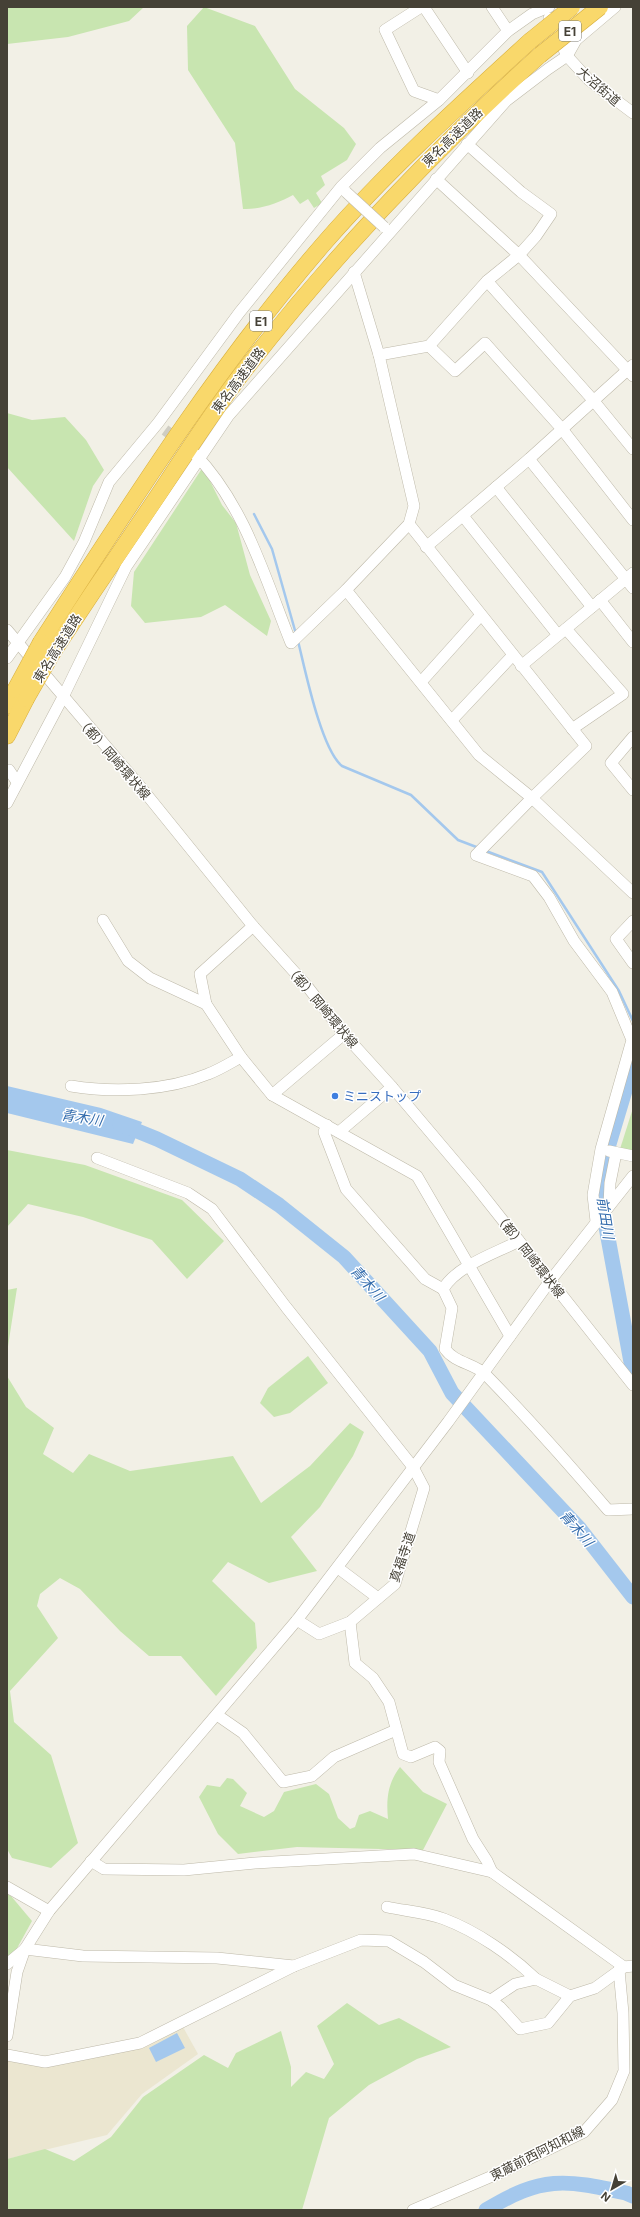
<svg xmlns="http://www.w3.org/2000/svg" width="640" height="2217" viewBox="0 0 640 2217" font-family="Inter,'Noto Sans JP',sans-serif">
	<rect width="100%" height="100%" fill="#f2f0e6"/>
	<path fill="#ebe6d0" d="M183 2027 198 2054 142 2094 107 2135 7 2159V2059L46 2066Z"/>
	<g fill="#c8e5b0">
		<path d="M7 7H144L129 21 68 37 7 44Z"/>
		<path d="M204 7 255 26 295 89 344 128 356 144 347 160 321 176 325 185 316 193 322 203 314 208 308 199 300 204 293 195C279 203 259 210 243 209L235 143 188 70 187 26Z"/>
		<path d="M7 413 32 420 65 417 86 440 104 470 93 486 74 541 7 467Z"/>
		<path d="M203 467 222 505 236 523 250 575 271 621 267 636 225 605 201 617 145 623 131 606 134 572Z"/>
		<path d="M633 1108V1151L620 1149Z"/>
		<path d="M7 1150 85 1165 182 1200 224 1241 187 1279 152 1240 83 1217 28 1204 7 1227Z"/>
		<path d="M17 1288 7 1353V1290Z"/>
		<path d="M308 1356 328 1383 290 1413 274 1417 260 1403 268 1388Z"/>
		<path d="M7 1376 26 1407 54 1428 43 1454 73 1473 89 1454 130 1471 233 1456 261 1503 310 1466 350 1423 364 1432 353 1456 320 1507 291 1537 317 1571 269 1583 228 1562 212 1581 255 1623 257 1648 216 1696 181 1656H149L120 1631 80 1589 60 1578 40 1594 37 1606 58 1638 10 1691 14 1722 51 1755 78 1843 51 1868 12 1858 7 1849Z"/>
		<path d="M400 1767 423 1792 447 1804 423 1850 297 1847 238 1854 218 1834 199 1797 207 1785 220 1787 227 1778 233 1779 247 1793 240 1806 264 1817 274 1811 284 1792 316 1784 329 1794 338 1818 350 1829 355 1827 359 1815 370 1811 388 1819C386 1798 388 1783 400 1767Z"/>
		<path d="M7 1894 11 1896 32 1921 15 1952 7 1959Z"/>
		<path d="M347 2003 379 2025 399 2018 451 2047 417 2059 369 2085 329 2118 302 2210H7V2159L45 2149 74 2161 111 2137 143 2097 204 2055 228 2068 236 2053 281 2031 291 2067V2087L306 2072 324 2079 334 2064 317 2026Z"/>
	</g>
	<g fill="#a4c8ed">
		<path d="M7 1086 101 1108 142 1122 133 1144 7 1113Z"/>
		<path d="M177 2033 185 2048 156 2062 149 2048Z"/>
	</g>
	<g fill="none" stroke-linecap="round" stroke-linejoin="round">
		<g stroke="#a4c8ed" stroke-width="2.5">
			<path d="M254 514 272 549 296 634"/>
			<path d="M298 641C305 669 321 749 342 766L411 795 458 840 479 848"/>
			<path d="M486 851 542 872 619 991 633 1021"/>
		</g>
		<g stroke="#a4c8ed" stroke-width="15">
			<path d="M633 1064 609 1144 601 1193 606 1227 633 1373"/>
			<path d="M120 1124 157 1139 240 1179 279 1205 344 1257 430 1351 452 1393 580 1529 633 1597"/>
			<path d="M486 2210C542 2176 564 2179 626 2193L633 2196"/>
		</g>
		<path stroke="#cfcdc3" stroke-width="11" stroke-dasharray="11 5.5" stroke-linecap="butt" d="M165 430 181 442"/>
		<defs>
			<g id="minor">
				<path d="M421 7 385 30 414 91 439 100"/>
				<path d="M424 7 468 73"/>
				<path d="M492 7 508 31"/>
				<path d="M549 18 567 56 589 80 633 113"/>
				<path d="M436 179 519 255 536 236 551 214 521 192 467 144"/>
				<path d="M487 281 593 400 633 449"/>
				<path d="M429 346 455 371 485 343 562 429 633 520"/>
				<path d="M379 355 429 346 487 281 519 255 633 376"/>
				<path d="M195 454C245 506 265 578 291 643L346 590 409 524 414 506 379 355 354 272"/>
				<path d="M529 459 633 588"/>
				<path d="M496 487 592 607"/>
				<path d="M463 516 558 635"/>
				<path d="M409 524 586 746 532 798 476 855 533 876 549 897 574 941 612 992 632 1040 601 1149 593 1195 596 1221"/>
				<path d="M426 547 529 459 633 365"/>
				<path d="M346 590 479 755 532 798 633 893"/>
				<path d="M600 600 633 642"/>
				<path d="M566 629 623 694 572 729"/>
				<path d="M7 630 139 785 253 926 307 986 344 1034 392 1087 474 1184 633 1385"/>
				<path d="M7 658 65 577 84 542 109 482 158 423 239 313 341 187 380 148 439 100 508 31 532 14 549 7"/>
				<path d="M521 666 633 573"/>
				<path d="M421 682 481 615"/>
				<path d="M452 720 513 655"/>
				<path d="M633 737 611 763 633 790"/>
				<path d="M9 770 17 782"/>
				<path d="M7 803 63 697 126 567 229 415 506 101 548 69 567 56 576 40 615 7"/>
				<path d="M103 920 128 961 150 978 206 1004 241 1057 272 1095 417 1176 510 1336"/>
				<path d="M633 921 616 939 633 963"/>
				<path d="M206 1004 200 974 253 926"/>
				<path d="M71 1086C114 1093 167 1091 208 1074 219 1070 230 1063 241 1057"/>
				<path d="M272 1095 344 1034"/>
				<path d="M327 1125 324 1132 346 1189 425 1279 443 1289"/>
				<path d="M339 1132 392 1087"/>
				<path d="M609 1151 633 1156"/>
				<path d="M97 1158 188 1193 212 1209 286 1307 413 1467 424 1488 395 1584 350 1622 319 1634 297 1620"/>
				<path d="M609 1205 610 1183 616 1153"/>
				<path d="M519 1241C494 1254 458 1265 443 1289L452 1308 445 1349C455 1363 473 1363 485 1374 528 1418 568 1463 608 1510L633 1509"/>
				<path d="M338 1568 378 1598"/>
				<path d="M350 1622 355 1663 373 1678 389 1702 403 1754 411 1757 435 1747 440 1751 439 1762 473 1839 487 1861 492 1872"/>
				<path d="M217 1715 243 1733 283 1782 312 1776 334 1757 396 1730"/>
				<path d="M91 1861 104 1869 184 1870 255 1863 414 1854 492 1872 624 1967"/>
				<path d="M7 1887 49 1911"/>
				<path d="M387 1907C405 1911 426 1912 444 1919 476 1931 511 1955 536 1979"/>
				<path d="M25 1949 83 1956 217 1958 294 1966"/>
				<path d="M7 1964 25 1949"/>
				<path d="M491 2000 515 1984 536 1979 570 1996"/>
				<path d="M7 2036 17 1972 25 1949 49 1911 297 1620 448 1422 550 1281 633 1176"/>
				<path d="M7 2055 45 2062 140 2043 294 1966 361 1940 389 1941 424 1962 454 1985 491 2000 500 2007 520 2029 548 2023 570 1996 595 1988 624 1967 633 1966"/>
				<path d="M413 2210 504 2171 584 2132 612 2100 624 2071 623 2013 619 1970"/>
			</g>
			<g id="highway">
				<path d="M41 642C130 504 218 365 326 241 389 169 460 105 530 41"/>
				<path d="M53 652C88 599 123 547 159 494 186 453 213 411 243 372 332 257 432 152 540 55"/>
				<path d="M7 706 15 690"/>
				<path d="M7 736 26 699"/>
			</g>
		</defs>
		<use href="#minor" stroke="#beb9a9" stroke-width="12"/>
		<use href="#highway" stroke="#d8ae3b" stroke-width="17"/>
		<use href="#minor" stroke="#fff" stroke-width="11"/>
		<use href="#highway" stroke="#f9d86b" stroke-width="16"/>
		<defs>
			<path id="minor-bridge" d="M346 192 384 227"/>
			<g id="highway-bridge">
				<path d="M530 41 572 7"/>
				<path d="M540 55 600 7"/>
				<path d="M15 690 41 642"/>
				<path d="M26 699 53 652"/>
			</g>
		</defs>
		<use href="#minor-bridge" stroke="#beb9a9" stroke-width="12" stroke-linecap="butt"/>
		<use href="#highway-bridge" stroke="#d8ae3b" stroke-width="17" stroke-linecap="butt"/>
		<use href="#minor-bridge" stroke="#fff" stroke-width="11"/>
		<use href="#highway-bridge" stroke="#f9d86b" stroke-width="16"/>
	</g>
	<circle fill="#3f7fe0" stroke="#fff" stroke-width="1.5" cx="335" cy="1096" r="4"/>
	<g text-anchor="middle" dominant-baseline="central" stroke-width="3" stroke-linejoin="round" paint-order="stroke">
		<g fill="#fff" stroke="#7d7a72" stroke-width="1">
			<rect x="559" y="21" width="22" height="20" rx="3"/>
			<rect x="250" y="311" width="22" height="20" rx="3"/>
		</g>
		<g font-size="12" font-weight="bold" fill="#454136">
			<text x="570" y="31">E1</text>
			<text x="261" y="321">E1</text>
		</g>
		<g font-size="13" fill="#454136" stroke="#fff">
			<text transform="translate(599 86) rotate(41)">大沼街道</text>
			<text transform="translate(452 137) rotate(-44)">東名高速道路</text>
			<text transform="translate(238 380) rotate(-53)">東名高速道路</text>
			<text transform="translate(57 648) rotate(-58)">東名高速道路</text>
			<text transform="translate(114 758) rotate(49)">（都）岡崎環状線</text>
			<text transform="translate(322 1006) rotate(50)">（都）岡崎環状線</text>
			<text transform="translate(530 1255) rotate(52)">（都）岡崎環状線</text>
			<text transform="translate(402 1557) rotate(-71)">真福寺道</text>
			<text transform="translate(537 2153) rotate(-27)">東蔵前西阿知和線</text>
		</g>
		<g font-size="13" fill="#366cbe" stroke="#fff" text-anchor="start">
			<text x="343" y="1096">ミニストップ</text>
		</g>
		<g font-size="14" font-style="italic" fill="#336cad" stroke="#fff">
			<text transform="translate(82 1117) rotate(9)">青木川</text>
			<text transform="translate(606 1218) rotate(81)">前田川</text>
			<text transform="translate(368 1283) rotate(48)">青木川</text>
			<text transform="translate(577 1528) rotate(49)">青木川</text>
		</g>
	</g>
	<rect width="640" height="2217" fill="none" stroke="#454136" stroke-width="16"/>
	<g transform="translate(612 2189) rotate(218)" stroke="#ffffff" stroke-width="3" paint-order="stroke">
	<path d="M0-3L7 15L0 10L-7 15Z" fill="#454136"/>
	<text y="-6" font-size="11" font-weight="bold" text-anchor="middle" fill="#454136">N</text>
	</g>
</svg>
